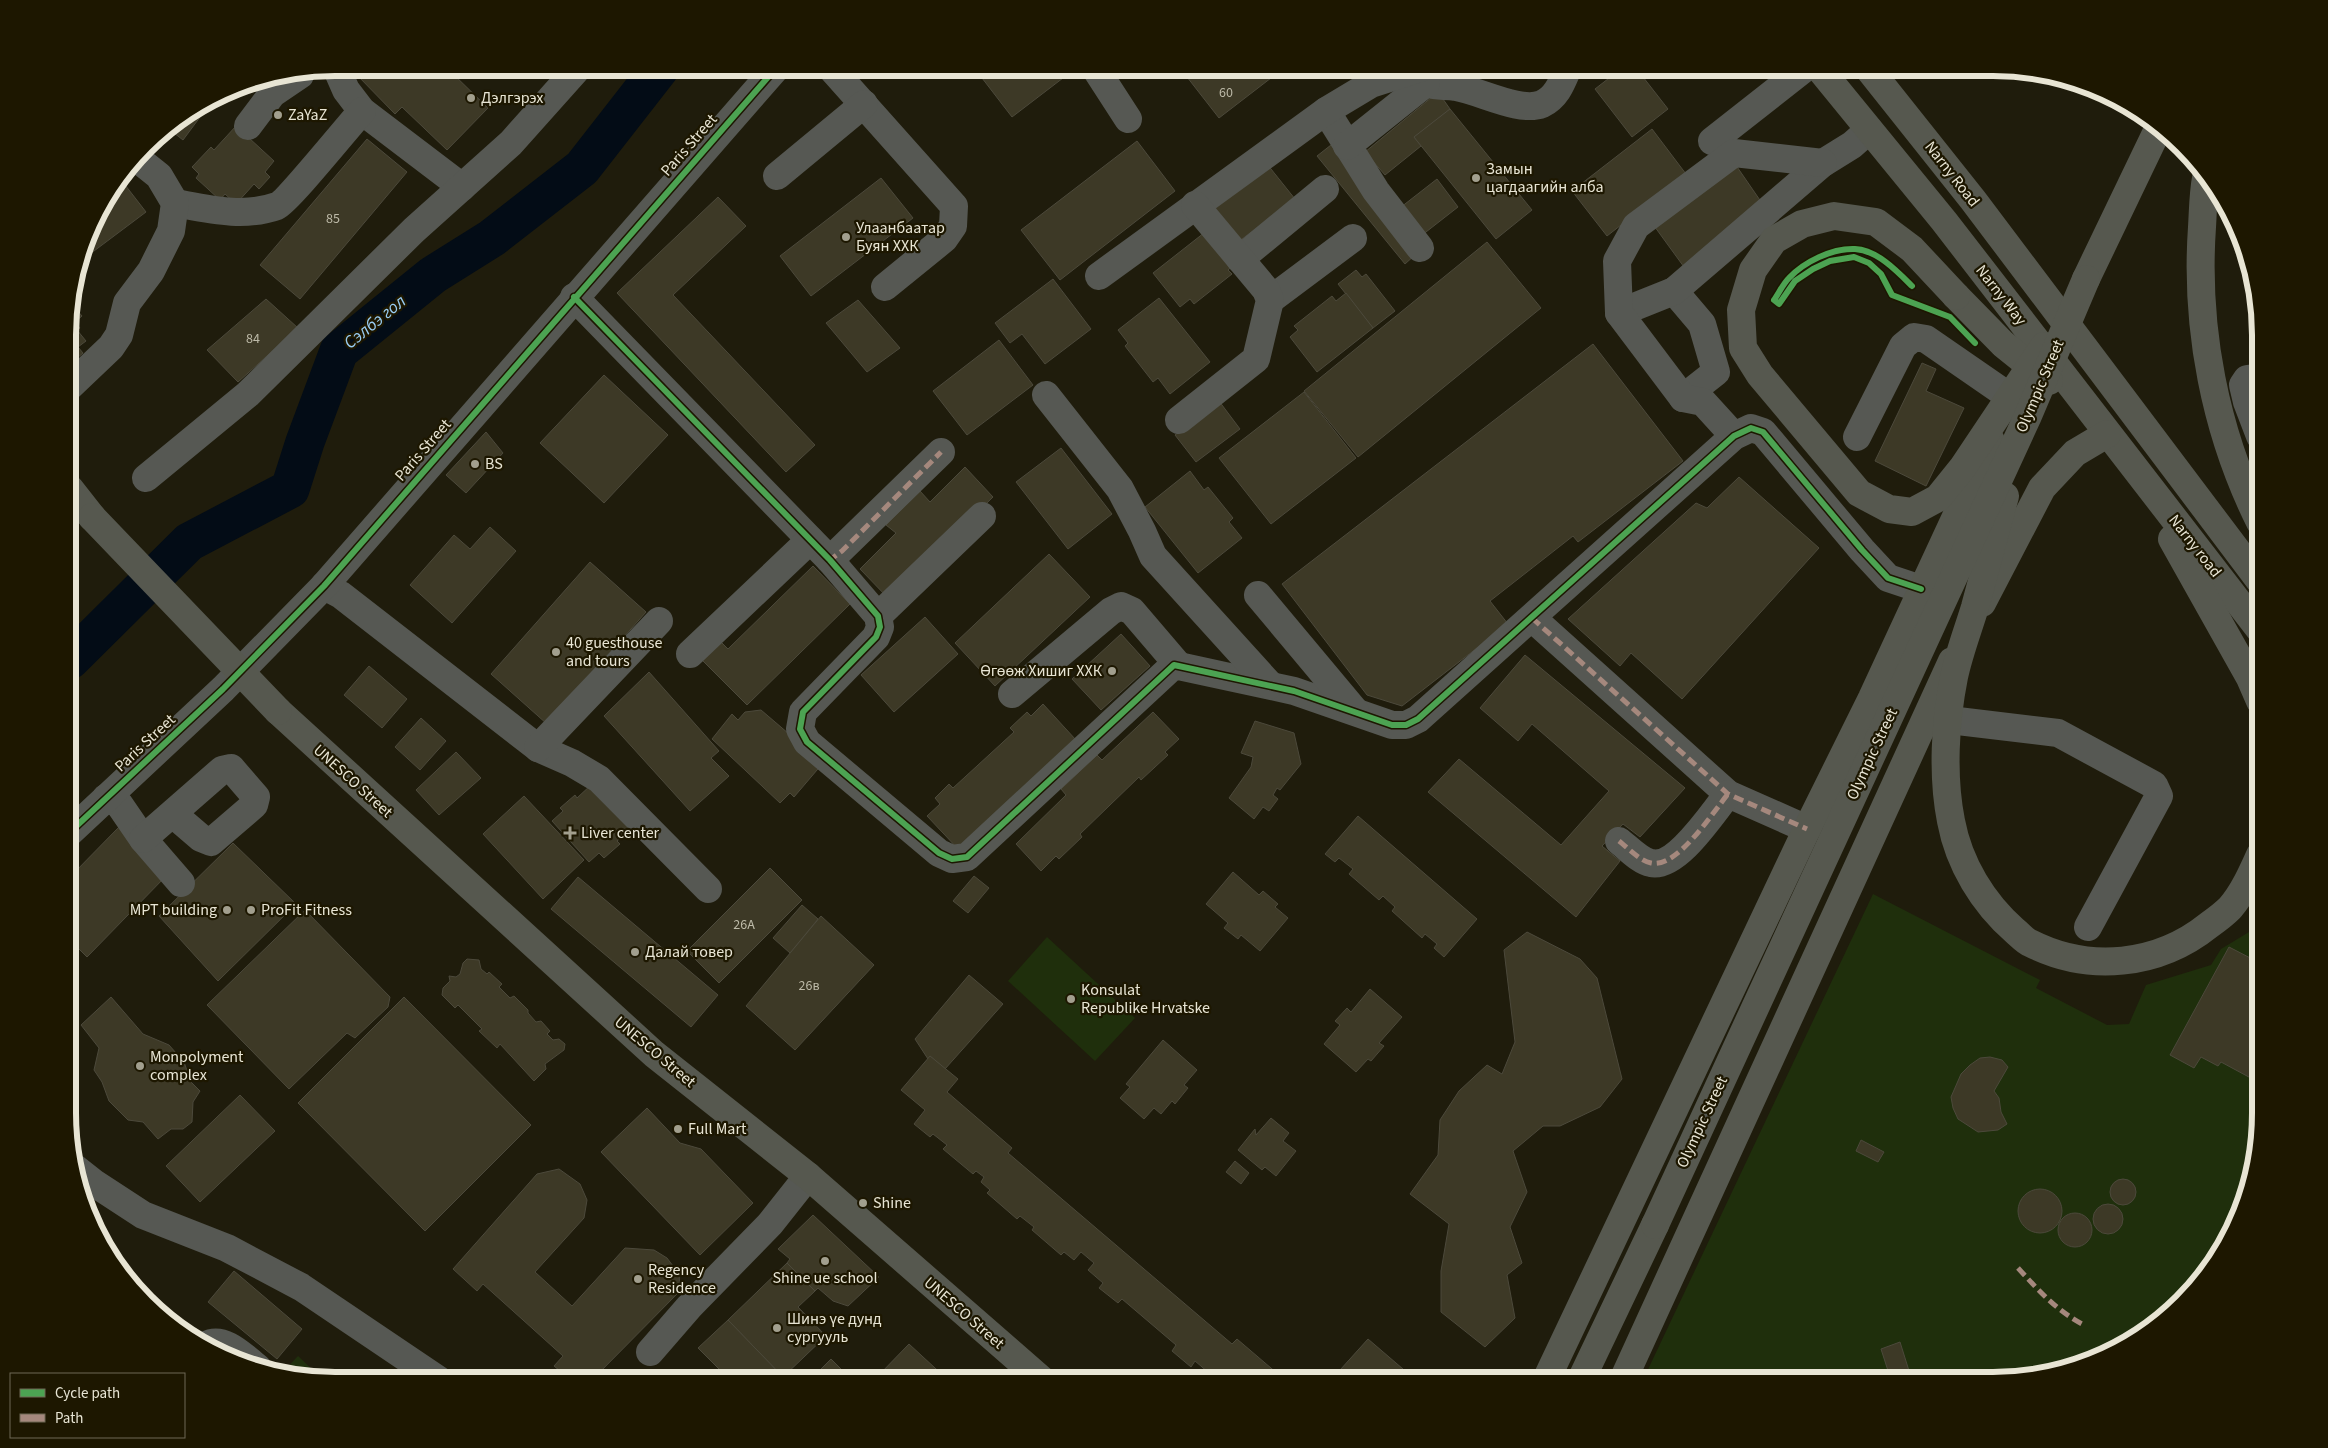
<svg xmlns="http://www.w3.org/2000/svg" width="2328" height="1448" viewBox="0 0 2328 1448" font-family="'Source Sans 3',sans-serif">
	<rect width="100%" height="100%" fill="#1f1c0c"/>
	<g fill="#1f2f0c">
		<path d="M1873 894 2040 980 2036 988 2107 1025 2129 1024 2146 985 2211 965 2221 949 2254 929 2260 931V1130L2246 1198 2216 1261 2182 1302 2126 1345 2062 1371 2010 1380H1643Z"/>
		<path d="M1047 937 1135 1018 1095 1061 1008 981Z"/>
		<path d="M298 1356 321 1378 283 1372Z"/>
	</g>
	<g fill="none" stroke-linecap="round" stroke-linejoin="round">
		<path stroke="#030c16" stroke-width="39" d="M70 660 189 542 290 489 305 442 339 351 433 275 492 238 582 168 660 68"/>
	</g>
	<g fill="#3d3926" stroke="#4c493b">
		<path d="M363 68H421L431 77 441 68H447L488 108 447 150 402 107 395 114 356 74Z"/>
		<path d="M995 68H1055L1063 78 1012 117 982 78Z"/>
		<path d="M1180 68H1284L1219 118Z"/>
		<path d="M1622 68H1636L1668 109 1632 137 1595 89Z"/>
		<path d="M240 86 230 100 226 97 221 105 213 100 233 88Z"/>
		<path d="M1438 92 1450 109 1414 137 1421 146 1385 175 1365 152Z"/>
		<path d="M207 104 209 105 183 140 169 129 164 136 160 133Z"/>
		<path d="M1450 109 1532 210 1496 239 1414 137Z"/>
		<path d="M236 126 274 161 265 172 270 177 259 189 254 184 236 204 225 194 220 200 196 178 199 174 192 167 211 147 214 150Z"/>
		<path d="M1652 129 1686 174 1607 236 1572 191Z"/>
		<path d="M367 139 407 172 300 299 260 265Z"/>
		<path d="M1137 141 1175 191 1060 280 1021 230Z"/>
		<path d="M1331 145 1416 254 1405 264 1317 156Z"/>
		<path d="M1733 161 1764 206 1684 267 1652 223Z"/>
		<path d="M1267 164 1295 199 1238 242 1211 208Z"/>
		<path d="M881 178 913 218 811 296 780 256Z"/>
		<path d="M1437 179 1458 207 1417 239 1396 211Z"/>
		<path d="M122 181 146 212 82 260 95 217Z"/>
		<path d="M718 197 746 226 673 295 815 445 786 472 617 293Z"/>
		<path d="M1209 229 1236 263 1228 270 1232 274 1194 304 1190 299 1180 307 1153 273Z"/>
		<path d="M1487 242 1541 308 1358 457 1304 391Z"/>
		<path d="M1356 270 1362 277 1366 274 1395 311 1373 328 1338 284Z"/>
		<path d="M1053 279 1091 329 1045 364 1022 334 1010 343 995 323Z"/>
		<path d="M1346 293 1373 328 1317 372 1290 337 1298 330 1294 326 1332 296 1336 301Z"/>
		<path d="M1159 298 1210 362 1170 394 1158 378 1153 382 1125 346 1128 343 1118 330Z"/>
		<path d="M266 299 298 328 238 382 207 350Z"/>
		<path d="M858 300 900 348 867 372 826 323Z"/>
		<path d="M70 302 82 316 75 322 80 328 77 330 86 341 78 347 83 353 70 364Z"/>
		<path d="M999 340 1033 385 967 435 933 391Z"/>
		<path d="M1593 344 1683 461 1578 542 1573 536 1490 601 1508 624 1402 706 1367 695 1282 584Z"/>
		<path d="M1922 363 1936 369 1926 391 1964 408 1926 486 1875 461Z"/>
		<path d="M604 375 668 435 604 503 540 443Z"/>
		<path d="M1304 392 1356 458 1271 524 1219 458Z"/>
		<path d="M1219 401 1240 429 1196 462 1175 435Z"/>
		<path d="M486 432 503 453 466 493 446 475Z"/>
		<path d="M1061 448 1112 514 1068 549 1016 482Z"/>
		<path d="M965 467 993 497 889 599 860 569 896 533 886 525 920 491 930 502Z"/>
		<path d="M1190 471 1204 490 1208 487 1233 518 1229 522 1242 538 1198 573 1145 507Z"/>
		<path d="M1739 477 1819 548 1682 699 1631 653 1620 666 1568 619 1696 503 1707 508Z"/>
		<path d="M490 527 516 551 452 623 410 585 454 535 470 549Z"/>
		<path d="M1049 554 1090 597 995 686 955 643Z"/>
		<path d="M590 562 646 612 547 724 491 674Z"/>
		<path d="M813 566 850 604 747 705 702 660 720 641 728 649Z"/>
		<path d="M925 617 958 654 894 712 861 675Z"/>
		<path d="M1121 634 1150 666 1101 710 1072 679Z"/>
		<path d="M1525 655 1685 788 1640 837 1623 824 1602 846 1620 861 1576 917 1428 792 1459 759 1561 845 1609 791 1532 724 1518 741 1480 708Z"/>
		<path d="M369 666 407 699 382 728 344 695Z"/>
		<path d="M649 672 719 751 711 758 729 776 690 811 604 716Z"/>
		<path d="M1043 704 1076 740 959 850 927 816 940 804 935 798 949 784 953 788 1014 732 1010 728 1027 712 1031 716Z"/>
		<path d="M761 710 823 763 794 797 790 793 780 803 712 739 732 714 738 720 745 712Z"/>
		<path d="M1153 712 1179 739 1165 752 1168 755 1141 780 1139 777 1080 834 1082 837 1059 859 1056 856 1041 871 1016 844 1066 795 1061 789 1097 755 1102 760Z"/>
		<path d="M421 718 446 741 420 770 395 747Z"/>
		<path d="M1255 721 1294 733 1301 764 1280 790 1277 788 1273 795 1278 799 1269 811 1263 807 1254 819 1229 798 1251 767 1253 757 1241 753Z"/>
		<path d="M456 752 481 778 439 815 416 790Z"/>
		<path d="M592 784 632 828 617 841 620 844 604 858 599 853 589 862 552 821 563 811 560 808 575 795 577 798Z"/>
		<path d="M524 796 584 860 543 899 483 834Z"/>
		<path d="M1358 816 1477 919 1444 957 1434 948 1437 944 1425 934 1422 938 1392 911 1395 907 1383 896 1379 900 1349 874 1353 869 1339 858 1335 862 1325 854Z"/>
		<path d="M120 826 167 875 87 957 70 940V877Z"/>
		<path d="M233 843 296 904 218 981 159 916Z"/>
		<path d="M770 868 802 900 719 983 687 951Z"/>
		<path d="M1233 872 1259 895 1263 891 1278 904 1275 907 1288 918 1260 951 1241 935 1238 939 1224 928 1228 923 1206 904Z"/>
		<path d="M974 876 989 888 968 913 953 901Z"/>
		<path d="M578 877 718 995 691 1027 551 909Z"/>
		<path d="M802 905 818 919 790 953 773 938Z"/>
		<path d="M305 910 390 997 388 1007 355 1038 347 1033 289 1089 207 1005Z"/>
		<path d="M821 916 874 965 795 1050 746 1006Z"/>
		<path d="M1527 932 1580 959 1597 978 1622 1079 1600 1107 1560 1126H1543L1513 1151 1527 1192 1510 1227 1522 1263 1507 1275 1515 1318 1485 1347 1441 1312V1271L1449 1224 1410 1194 1438 1155 1440 1120 1459 1091 1487 1065 1502 1074 1515 1042 1504 950Z"/>
		<path d="M2229 947 2260 963V1083L2221 1062 2218 1066 2201 1057 2194 1068 2170 1055Z"/>
		<path d="M467 959 479 960 481 969 487 974 489 972 502 984 499 987 510 998 514 996 528 1010V1013L536 1022 541 1021 550 1031 547 1034 553 1040 559 1039 565 1044 564 1050 545 1064 546 1069 534 1081 500 1044 497 1048 479 1031 482 1029 458 1005 455 1008 442 995 443 988 450 981 449 976 456 977 460 974 463 963Z"/>
		<path d="M969 975 1003 1004 945 1069 930 1056 928 1059 915 1039Z"/>
		<path d="M1370 989 1402 1017 1379 1043 1384 1046 1371 1061 1368 1059 1356 1072 1324 1044 1340 1025 1335 1021 1347 1008 1351 1012Z"/>
		<path d="M111 997 143 1034 169 1045 184 1062 191 1082 200 1091 193 1102 192 1122 183 1129H171L158 1139 143 1122 128 1120 109 1101 102 1082 94 1070 99 1048 81 1025Z"/>
		<path d="M404 997 531 1125 425 1231 298 1103Z"/>
		<path d="M1163 1040 1197 1070 1184 1085 1188 1088 1175 1104 1172 1101 1161 1114 1154 1108 1144 1119 1120 1098 1130 1087 1126 1084Z"/>
		<path d="M930 1056 958 1079 947 1092 1012 1148 1008 1153 1232 1344 1237 1339 1285 1380H1208L1205 1378 1209 1373 1195 1361 1191 1367 1172 1351 1176 1345 1122 1299 1118 1303 1099 1288 1103 1283 1088 1270 1094 1263 1081 1252 1074 1260 1064 1252 1061 1255 1032 1230 1034 1227 1020 1216 1017 1219 987 1193 990 1190 981 1182 984 1177 976 1171 973 1174 943 1149 947 1145 933 1134 930 1137 914 1124 925 1110 901 1090Z"/>
		<path d="M1990 1057 2002 1060 2008 1067 1994 1091 1999 1098 2001 1112 2007 1124 1998 1130 1978 1132 1958 1119 1953 1108 1951 1097 1961 1074 1970 1065 1980 1058Z"/>
		<path d="M240 1095 275 1131 200 1202 166 1166Z"/>
		<path d="M647 1108 680 1143 701 1149 753 1203 700 1255 601 1152Z"/>
		<path d="M1271 1118 1289 1133 1283 1141 1296 1151 1276 1176 1265 1167 1262 1170 1238 1150 1255 1129 1256 1135Z"/>
		<path d="M1861 1140 1884 1152 1878 1162 1856 1151Z"/>
		<path d="M1235 1161 1249 1173 1241 1184 1226 1172Z"/>
		<path d="M559 1169 580 1184 587 1200 584 1218 535 1272 572 1306 625 1248 654 1250 667 1258 679 1274 680 1291 592 1380H571L554 1366 563 1356 483 1284 477 1291 453 1269 537 1174Z"/>
		<circle cx="2123" cy="1192" r="13"/>
		<circle cx="2040" cy="1211" r="22"/>
		<circle cx="2108" cy="1219" r="15"/>
		<circle cx="2075" cy="1230" r="17"/>
		<path d="M813 1215 879 1277 848 1306 833 1301 818 1288 815 1291 787 1263 790 1259 778 1249Z"/>
		<path d="M787 1263 815 1291 798 1307 826 1336 783 1377 728 1320Z"/>
		<path d="M234 1271 302 1329 277 1359 208 1302Z"/>
		<path d="M728 1320 783 1377 780 1380H730L698 1348Z"/>
		<path d="M1368 1339 1403 1369 1393 1380H1331Z"/>
		<path d="M1900 1342 1910 1374 1891 1380 1881 1349Z"/>
		<path d="M909 1344 948 1380H881L877 1377Z"/>
		<path d="M831 1359 843 1371 839 1376 843 1380H810Z"/>
	</g>
	<g fill="none" stroke-linecap="round" stroke-linejoin="round">
		<g stroke="#565853" stroke-width="28">
			<path d="M342 68 339 74 346 90 362 111 462 187"/>
			<path d="M831 68 954 206 953 226 944 239 885 287"/>
			<path d="M1095 68 1128 119"/>
			<path d="M1414 71C1418 77 1422 81 1429 84 1437 87 1447 85 1456 87 1480 91 1520 113 1542 104 1557 97 1562 82 1568 68"/>
			<path d="M1326 111 1376 191 1420 248"/>
			<path d="M248 126 272 94 300 75"/>
			<path d="M1712 141 1805 68"/>
			<path d="M1347 146 1426 83"/>
			<path d="M777 176 864 104"/>
			<path d="M175 203C208 209 244 218 277 206 287 202 350 124 362 111"/>
			<path d="M1240 259 1325 189"/>
			<path d="M1099 276 1326 111 1371 84 1421 68"/>
			<path d="M1674 291 1702 324 1716 372 1683 398"/>
			<path d="M574 297 830 560 878 616 880 627 876 637 803 712 800 729 807 742 939 853 952 859 967 857 1174 665 1294 691 1392 725H1406L1418 719 1734 436 1751 428 1763 432 1862 550 1888 578 1921 589"/>
			<path d="M1270 300 1353 238"/>
			<path d="M1619 313 1674 291 1823 163 1852 145 1869 130"/>
			<path d="M70 386 111 347 119 335 127 303 151 271 171 231 175 203 159 176 139 160"/>
			<path d="M2260 386 2254 378 2247 379 2243 385 2247 402 2260 436"/>
			<path d="M1046 395 1120 489 1142 531 1153 556 1270 685"/>
			<path d="M1179 420 1256 359 1270 300 1266 290 1195 205"/>
			<path d="M1734 436 1703 402 1683 398 1619 313 1617 261 1636 226 1734 153 1823 163"/>
			<path d="M1857 437 1903 346 1914 337 1926 339 2010 397"/>
			<path d="M146 478 248 394 414 230 511 143 578 68"/>
			<path d="M830 560 941 452"/>
			<path d="M324 586 341 595 538 748 572 763 599 779 708 889"/>
			<path d="M1258 595 1355 711"/>
			<path d="M878 616 982 516"/>
			<path d="M1532 618 1728 794 1807 829"/>
			<path d="M690 654 810 540"/>
			<path d="M1012 694 1111 611 1121 606 1132 611 1179 666"/>
			<path d="M1925 722 1941 719 2058 733 2154 785 2159 796 2088 927"/>
			<path d="M538 748 659 621"/>
			<path d="M106 798 119 804 143 839 181 883"/>
			<path d="M70 832 223 689 324 586 776 68"/>
			<path d="M143 839 222 770 231 768 256 797 254 805 211 842 201 838 173 814"/>
			<path d="M1619 841C1628 848 1640 861 1651 863 1677 869 1713 812 1728 794"/>
			<path d="M75 1168 94 1183 143 1215 227 1248 301 1287 439 1380"/>
			<path d="M206 1345C224 1335 244 1357 258 1368"/>
			<path d="M650 1352 689 1307 770 1224 808 1176"/>
		</g>
		<g stroke="#56584f" stroke-width="28">
			<path d="M1819 68 1944 221 2260 630"/>
			<path d="M1868 68 1973 200 2260 581"/>
			<path d="M2206 178C2203 194 2203 211 2202 227 2195 328 2215 432 2260 522"/>
			<path d="M2086 279 2159 127"/>
			<path d="M1956 296 2003 344 2049 381"/>
			<path d="M70 489 92 517"/>
			<path d="M2172 539 2250 678 2260 701"/>
			<path d="M1982 603 2042 488 2075 453 2107 434"/>
			<path d="M278 711 654 1054 808 1176 1042 1380"/>
			<path d="M1546 1380 1807 829 1872 698 1991 441"/>
			<path d="M1581 1380 1655 1225"/>
			<path d="M1623 1380 1952 661"/>
		</g>
		<g stroke="#56584f" stroke-width="28">
			<path d="M1956 296 1912 249 1876 222 1834 216 1802 224 1774 240 1753 270 1741 310 1743 348 1760 375 1859 493 1889 509 1912 512 1938 498 1963 467 2044 346"/>
			<path d="M2005 496C1995 533 1985 570 1975 607 1968 630 1959 653 1954 677 1945 722 1942 776 1951 821 1959 864 1983 903 2015 931 2020 935 2025 941 2030 943 2089 973 2158 966 2209 925 2216 920 2224 914 2230 908 2243 893 2252 873 2260 855"/>
			<path d="M92 517 278 711"/>
			<path d="M1655 1225 2027 418 2086 279"/>
		</g>
		<g stroke="#a5887d" stroke-width="5" stroke-dasharray="10 5" stroke-linecap="butt">
			<path d="M828 559 830 560 842 551 941 452"/>
			<path d="M1532 618 1728 794 1807 829"/>
			<path d="M1619 841C1628 848 1640 861 1651 863 1677 869 1713 812 1728 794"/>
			<path d="M2018 1268C2039 1291 2057 1311 2084 1325"/>
		</g>
		<defs>
			<g id="cycleway">
				<path d="M1912 286C1897 271 1877 250 1855 249 1832 248 1804 262 1789 278 1783 284 1779 293 1774 300L1779 304 1795 281 1813 269 1830 261 1854 257 1869 263 1881 274 1892 295 1950 317 1975 343"/>
				<path d="M574 297 830 560 878 616 880 627 876 637 803 712 800 729 807 742 939 853 952 859 967 857 1174 665 1294 691 1392 725H1406L1418 719 1734 436 1751 428 1763 432 1862 550 1888 578 1921 589"/>
				<path d="M70 832 223 689 324 586 776 68"/>
			</g>
		</defs>
		<use href="#cycleway" stroke="#1d1700" stroke-width="9"/>
		<use href="#cycleway" stroke="#4ca352" stroke-width="6"/>
	</g>
	<g fill="#a29f8e" stroke="#1d1700" stroke-width="2">
		<circle cx="471" cy="98" r="5"/>
		<circle cx="278" cy="115" r="5"/>
		<circle cx="1476" cy="178" r="5"/>
		<circle cx="846" cy="237" r="5"/>
		<circle cx="475" cy="464" r="5"/>
		<circle cx="556" cy="652" r="5"/>
		<circle cx="1112" cy="671" r="5"/>
		<path d="M567.5 825.5h5v5h5v5h-5v5h-5v-5h-5v-5h5z"/>
		<circle cx="227" cy="910" r="5"/>
		<circle cx="251" cy="910" r="5"/>
		<circle cx="635" cy="952" r="5"/>
		<circle cx="1071" cy="999" r="5"/>
		<circle cx="140" cy="1066" r="5"/>
		<circle cx="678" cy="1129" r="5"/>
		<circle cx="863" cy="1203" r="5"/>
		<circle cx="825" cy="1261" r="5"/>
		<circle cx="638" cy="1279" r="5"/>
		<circle cx="777" cy="1328" r="5"/>
	</g>
	<g text-anchor="middle" dominant-baseline="central" stroke-width="4.5" stroke-linejoin="round" paint-order="stroke">
		<g font-size="14" fill="#bdbaa8">
			<text x="1226" y="93">60</text>
			<text x="333" y="219">85</text>
			<text x="253" y="339">84</text>
			<text x="744" y="925">26A</text>
			<text x="809" y="986">26в</text>
		</g>
		<g font-size="16" fill="#e8e5d4" stroke="#1d1700" text-anchor="start">
			<text x="481" y="98">Дэлгэрэх</text>
			<text x="288" y="115">ZaYaZ</text>
			<text x="1486" y="169">Замын<tspan x="1486" dy="18">цагдаагийн алба</tspan></text>
			<text x="856" y="228">Улаанбаатар<tspan x="856" dy="18">Буян ХХК</tspan></text>
			<text x="485" y="464">BS</text>
			<text x="566" y="643">40 guesthouse<tspan x="566" dy="18">and tours</tspan></text>
			<text x="1102" y="671" text-anchor="end">Өгөөж Хишиг ХХК</text>
			<text x="581" y="833">Liver center</text>
			<text x="217" y="910" text-anchor="end">MPT building</text>
			<text x="261" y="910">ProFit Fitness</text>
			<text x="645" y="952">Далай товер</text>
			<text x="1081" y="990">Konsulat<tspan x="1081" dy="18">Republike Hrvatske</tspan></text>
			<text x="150" y="1057">Monpolyment<tspan x="150" dy="18">complex</tspan></text>
			<text x="688" y="1129">Full Mart</text>
			<text x="873" y="1203">Shine</text>
			<text x="648" y="1270">Regency<tspan x="648" dy="18">Residence</tspan></text>
			<text x="825" y="1278" text-anchor="middle">Shine ue school</text>
			<text x="787" y="1319">Шинэ үе дунд<tspan x="787" dy="18">сургууль</tspan></text>
		</g>
		<g font-size="16" fill="#e8e5d4" stroke="#1d1700">
			<text transform="translate(689 145) rotate(-49)">Paris Street</text>
			<text transform="translate(1952 174) rotate(52)">Narny Road</text>
			<text transform="translate(2001 295) rotate(52)">Narny Way</text>
			<text transform="translate(2040 386) rotate(-67)">Olympic Street</text>
			<text transform="translate(423 450) rotate(-49)">Paris Street</text>
			<text transform="translate(2195 546) rotate(52)">Narny road</text>
			<text transform="translate(145 743) rotate(-43)">Paris Street</text>
			<text transform="translate(1872 754) rotate(-65)">Olympic Street</text>
			<text transform="translate(353 781) rotate(42)">UNESCO Street</text>
			<text transform="translate(655 1052) rotate(40)">UNESCO Street</text>
			<text transform="translate(1702 1122) rotate(-65)">Olympic Street</text>
			<text transform="translate(964 1313) rotate(41)">UNESCO Street</text>
		</g>
		<g font-size="18" font-style="italic" fill="#99cdf3" stroke="#1d1700">
			<text transform="translate(375 322) rotate(-39)">Сэлбэ гол</text>
		</g>
	</g>
	<path d="M0 0H2328V1448H0ZM335 76H1993A259 259 0 0 1 2252 335V1113A259 259 0 0 1 1993 1372H335A259 259 0 0 1 76 1113V335A259 259 0 0 1 335 76Z" fill="#1d1700" fill-rule="evenodd"/>
	<path fill="none" stroke="#e8e5d4" stroke-width="6" d="M335 76H1993A259 259 0 0 1 2252 335V1113A259 259 0 0 1 1993 1372H335A259 259 0 0 1 76 1113V335A259 259 0 0 1 335 76Z"/>
	<rect x="10" y="1373" width="175" height="65" fill="#1d1700" stroke="#6e6955"/>
	<rect x="20" y="1389" width="25" height="8" fill="#4ca352" stroke="#6e6955"/>
	<text x="55" y="1398" font-size="15" fill="#e8e5d4">Cycle path</text>
	<rect x="20" y="1414" width="25" height="8" fill="#a5887d" stroke="#6e6955"/>
	<text x="55" y="1423" font-size="15" fill="#e8e5d4">Path</text>
</svg>
